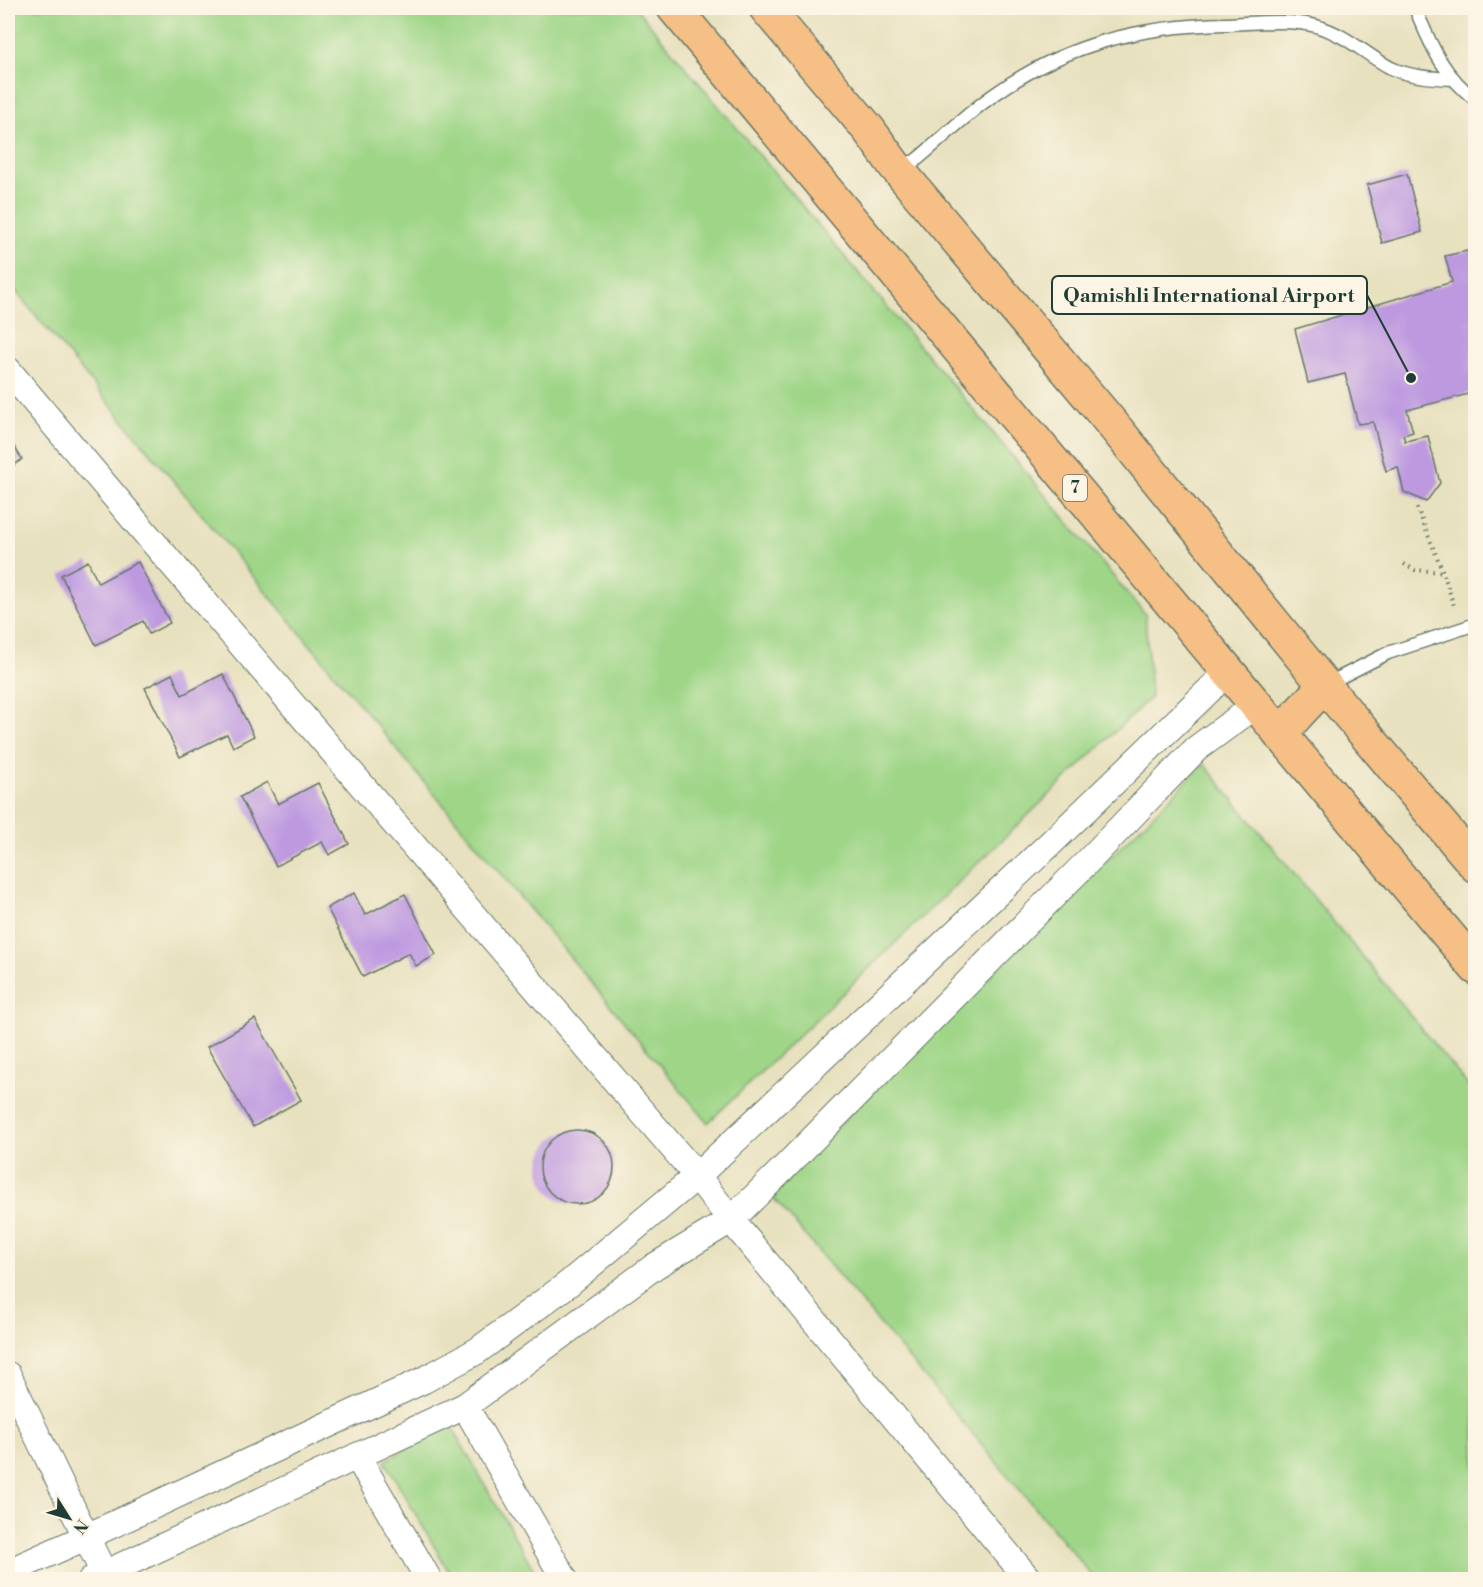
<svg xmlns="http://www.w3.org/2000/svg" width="1483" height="1587" viewBox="0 0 1483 1587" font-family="'Libre Bodoni',serif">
	<rect width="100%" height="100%" fill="#fcf5e5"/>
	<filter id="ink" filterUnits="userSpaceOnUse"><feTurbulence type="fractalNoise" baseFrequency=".0167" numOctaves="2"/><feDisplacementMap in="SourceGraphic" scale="12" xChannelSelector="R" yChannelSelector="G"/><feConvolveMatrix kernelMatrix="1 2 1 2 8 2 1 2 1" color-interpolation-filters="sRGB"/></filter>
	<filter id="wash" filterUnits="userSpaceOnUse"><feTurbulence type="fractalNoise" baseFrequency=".008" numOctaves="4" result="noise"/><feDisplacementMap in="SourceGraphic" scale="24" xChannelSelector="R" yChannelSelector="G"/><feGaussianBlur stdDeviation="1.35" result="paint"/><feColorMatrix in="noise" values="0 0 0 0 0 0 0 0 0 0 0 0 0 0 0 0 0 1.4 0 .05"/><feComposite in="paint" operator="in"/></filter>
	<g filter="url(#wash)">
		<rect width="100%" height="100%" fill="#e8e1bf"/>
		<g fill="#9ed587" stroke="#5e895e" stroke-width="1.5">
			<path d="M8 8H636L1145 614 1151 697 708 1123 8 282Z"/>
			<path d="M1204 764 1475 1094V1579H1095L770 1194Z"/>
			<path d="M450 1424 539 1579H453L385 1461Z"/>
		</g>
		<g id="blocks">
			<g fill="#bd99e0">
				<path d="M1407 174 1422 232 1382 243 1367 185Z"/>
				<path d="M1476 249V392L1407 410 1413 432 1403 435 1405 441 1428 436 1440 483 1426 502 1404 492 1398 467 1386 471 1373 422 1358 424 1345 374 1308 383 1295 329 1452 282 1445 256Z"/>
				<path d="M8 399 12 406 9 427 8 426Z"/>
				<path d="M8 437 22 459 8 470Z"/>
				<path d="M88 561 98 583 138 562 170 623 149 634 143 621 96 645 61 575Z"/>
				<path d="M172 674 182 695 223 674 254 736 233 747 227 734 180 757 145 688Z"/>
				<path d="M267 782 278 804 318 783 349 844 329 855 322 842 276 866 240 797Z"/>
				<path d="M354 893 365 915 405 894 436 955 416 966 409 953 363 977 327 908Z"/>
				<path d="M255 1019 301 1100 253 1127 207 1047Z"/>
				<circle cx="577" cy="1167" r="37"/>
			</g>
		</g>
	</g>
	<g filter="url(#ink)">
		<use href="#blocks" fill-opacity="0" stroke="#657665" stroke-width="1.5"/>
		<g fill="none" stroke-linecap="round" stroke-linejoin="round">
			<defs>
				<g id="lane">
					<path d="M1415 8C1431 45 1442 74 1476 100"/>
					<path d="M899 165 915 161C942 139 966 114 995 94 1065 44 1141 26 1226 24 1252 23 1291 19 1316 26 1348 35 1364 54 1391 68 1410 77 1433 78 1454 79"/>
					<path d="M1327 684 1388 653 1476 624"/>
				</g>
				<g id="street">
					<path d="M8 370 136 522 697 1176 731 1220 1029 1580"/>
					<path d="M8 1375 107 1580"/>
					<path d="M465 1406 565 1580"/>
					<path d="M357 1456 429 1580"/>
					<path d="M8 1572 86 1537 424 1380 477 1351 568 1284 697 1176 1055 839 1228 672"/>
					<path d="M91 1580 465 1406 655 1266 731 1220 781 1171 1093 856 1196 749 1256 705"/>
				</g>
				<g id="highway">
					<path d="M674 8 1476 968"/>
					<path d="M766 8 869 130 895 166 1113 425 1339 703 1476 866"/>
					<path d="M1280 735 1296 716 1325 685"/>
				</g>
			</defs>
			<use href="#lane" stroke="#657665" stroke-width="15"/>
			<use href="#street" stroke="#657665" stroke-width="28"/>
			<use href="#highway" stroke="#657665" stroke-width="36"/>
			<g stroke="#657665" stroke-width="4" stroke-dasharray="1.5 4.5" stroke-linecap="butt">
				<path d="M1417 508 1443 572 1455 609"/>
				<path d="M1404 564 1415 570 1443 572"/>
			</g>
			<use href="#lane" stroke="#fff" stroke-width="12"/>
			<use href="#street" stroke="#fff" stroke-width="26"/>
			<use href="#highway" stroke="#f5bf86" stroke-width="33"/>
		</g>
	</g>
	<g text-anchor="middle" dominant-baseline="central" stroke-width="4.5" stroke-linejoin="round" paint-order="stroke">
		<rect fill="#fcf5e5" stroke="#617469" stroke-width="1.5" x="1063" y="475" width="24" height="26" rx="4.5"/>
		<g font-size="16" font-weight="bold" fill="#1f3d34">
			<text x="1075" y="488">7</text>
		</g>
	</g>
	<path fill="none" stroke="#1f3d34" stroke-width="2" d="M1411 378L1367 295"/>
	<circle fill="#1f3d34" stroke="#fcf5e5" stroke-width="2" cx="1411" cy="378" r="6"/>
	<rect fill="#fcf5e5" stroke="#1f3d34" stroke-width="2" x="1052" y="276" width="315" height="38" rx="6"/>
	<g font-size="20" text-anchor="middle" font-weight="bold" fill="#1f3d34">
		<text x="1209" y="302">Qamishli International Airport</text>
	</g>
	<rect width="1483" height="1587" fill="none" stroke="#fcf5e5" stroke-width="30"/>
	<g transform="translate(69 1518) rotate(127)" stroke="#fcf5e5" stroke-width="4.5" paint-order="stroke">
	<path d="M0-4.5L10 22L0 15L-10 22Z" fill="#1f3d34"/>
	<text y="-9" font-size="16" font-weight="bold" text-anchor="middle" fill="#1f3d34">N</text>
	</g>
</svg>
